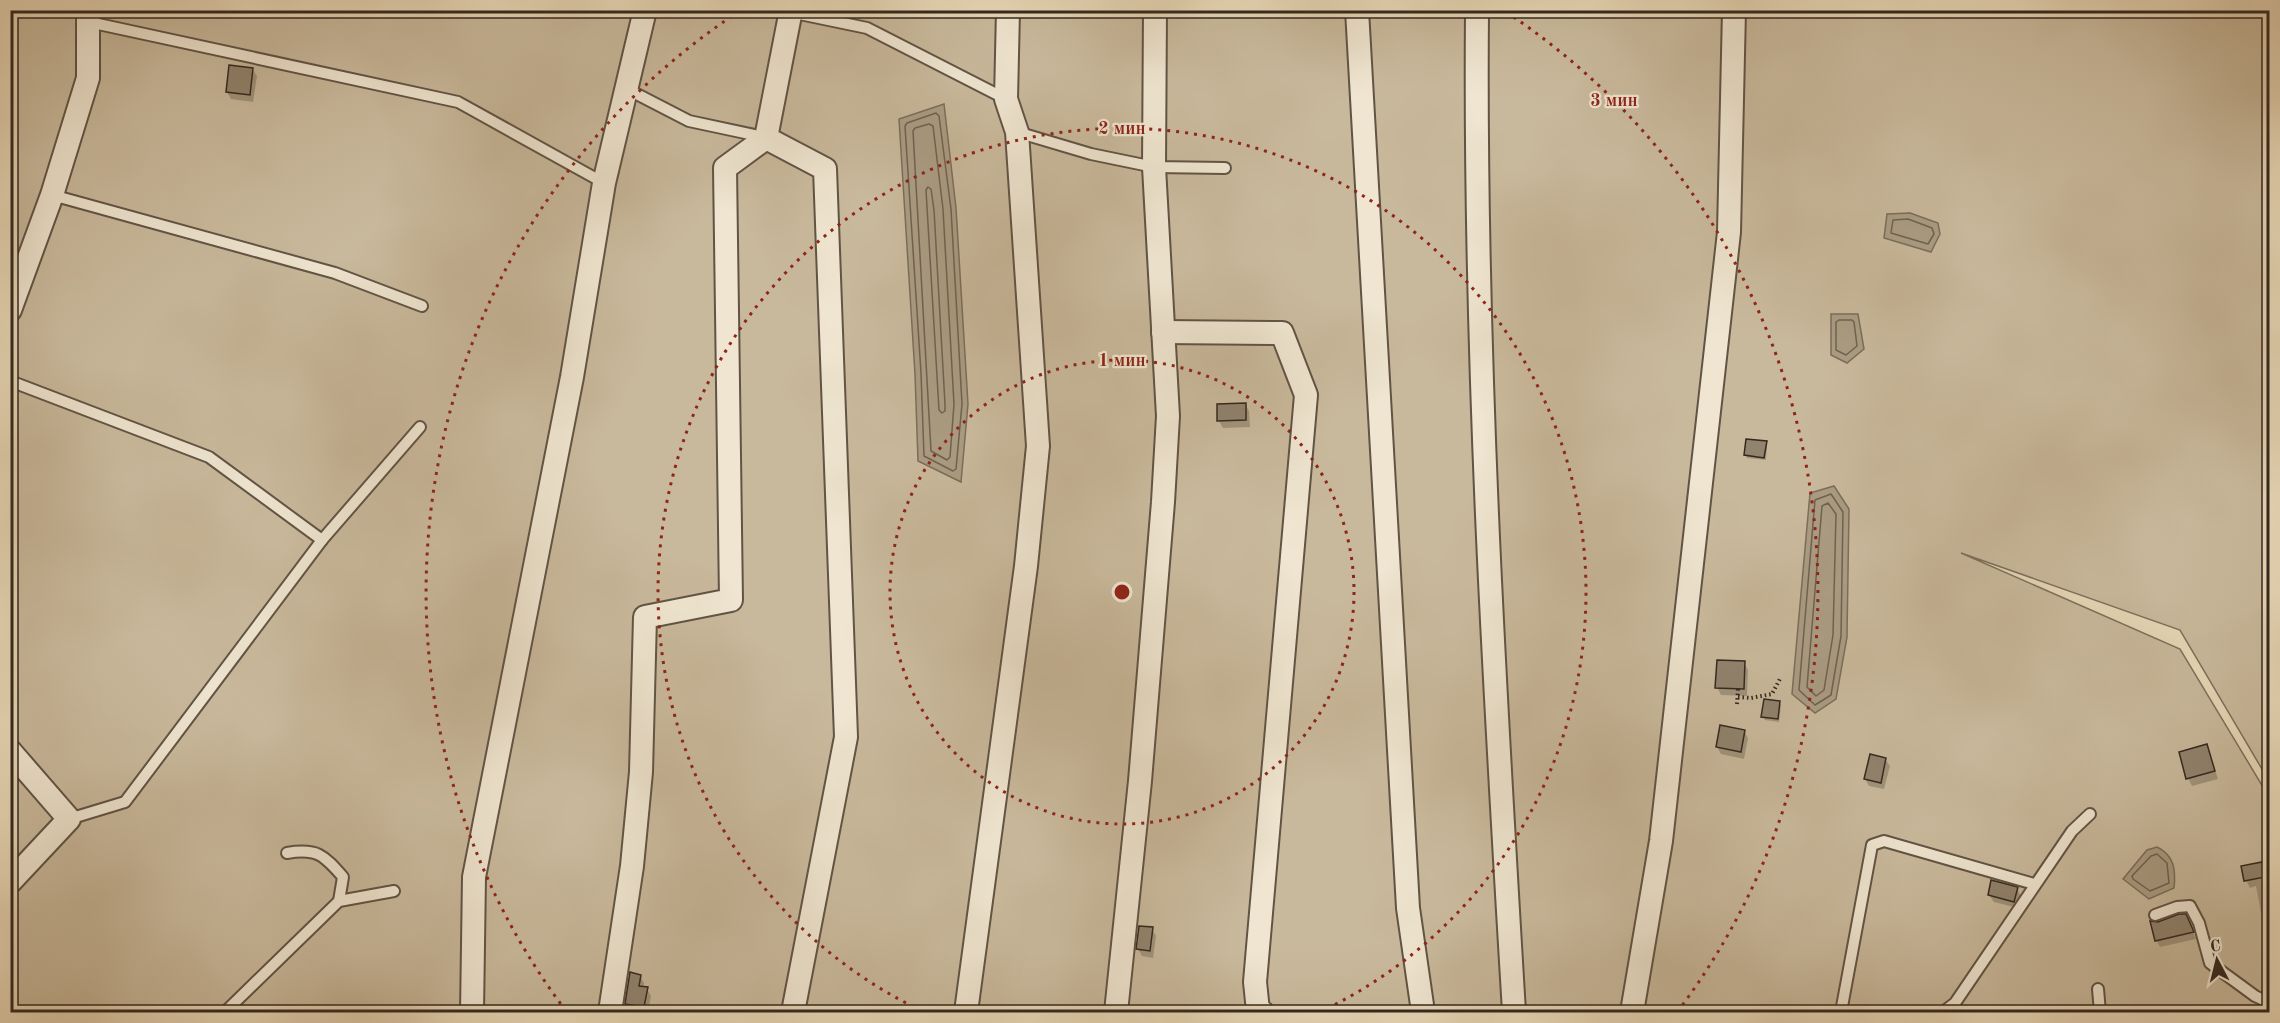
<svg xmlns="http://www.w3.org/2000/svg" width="2280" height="1023" viewBox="0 0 2280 1023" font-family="'Old Standard TT',serif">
	<rect width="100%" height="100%" fill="#e7d7b6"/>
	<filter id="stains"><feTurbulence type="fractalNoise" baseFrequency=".00333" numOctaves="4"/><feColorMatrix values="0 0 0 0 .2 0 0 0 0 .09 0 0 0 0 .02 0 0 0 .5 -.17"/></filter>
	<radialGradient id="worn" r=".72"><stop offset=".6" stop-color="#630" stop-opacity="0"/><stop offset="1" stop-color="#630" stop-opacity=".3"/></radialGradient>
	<path fill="#c9b99c" stroke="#7e705e" stroke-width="1.5" d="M10 11H2269V781L2180 630 1961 553 2180 649 2269 797V1012H11Z"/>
	<g fill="#aa9c83" stroke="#7b6e5b" stroke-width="1.5">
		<path d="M944 104 956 208 968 404 961 482 918 461 915 374 899 119Z"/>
		<path d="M1910 213 1938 223 1940 234 1931 252 1884 238 1887 214Z"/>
		<path d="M1831 314H1858L1864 349 1847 363 1831 355Z"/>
		<path d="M1834 486 1849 509 1847 637 1836 699 1815 713 1792 694 1810 493Z"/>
		<path d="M2157 847C2174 855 2176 870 2174 888L2149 899 2123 879 2147 850Z"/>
	</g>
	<g fill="#0003">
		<path d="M252 69 257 76 253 102 231 99 227 92Z"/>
		<path d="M1245 404 1249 411 1250 427 1223 428 1219 421Z"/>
		<path d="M1766 443 1767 446 1766 460 1747 458 1746 455Z"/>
		<path d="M1744 663 1748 670 1747 696 1721 695 1717 687Z"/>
		<path d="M1779 702 1781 705 1779 722 1765 720 1763 717Z"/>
		<path d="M1744 731 1748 738 1744 759 1721 754 1717 747Z"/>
		<path d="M2207 746 2218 779 2192 786 2188 778Z"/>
		<path d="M1885 759 1890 766 1884 789 1869 786 1865 779Z"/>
		<path d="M2261 863 2265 870 2268 885 2270 884V934L2263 923 2256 886 2250 888 2246 880Z"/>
		<path d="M2017 889 2021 896 2018 908 1994 902 1989 895Z"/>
		<path d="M2189 923 2196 939 2160 947 2156 940Z"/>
		<path d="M1152 929 1156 936 1153 958 1142 956 1138 949Z"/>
		<path d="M640 976 644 983 643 988 647 989 651 996 648 1012 631 1011 626 1003Z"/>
	</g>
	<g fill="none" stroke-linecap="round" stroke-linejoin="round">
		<g stroke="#6f6252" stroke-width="1.5">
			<path d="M936 113 939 116 951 209 962 404 956 469 953 471 924 456 921 373 905 126 907 123Z"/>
			<path d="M929 124 933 126 943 209 954 404 950 457 947 460 931 451 913 131 915 128Z"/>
			<path d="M928 187 931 189 934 210 945 404V411L942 413 939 410 926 190Z"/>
			<path d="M1908 219 1932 228 1934 234 1928 244 1891 233 1893 220Z"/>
			<path d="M1839 320H1852L1854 322 1857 346 1846 355 1836 350V322Z"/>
			<path d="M1831 494 1843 512 1841 636 1831 695 1815 705 1799 690 1815 500Z"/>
			<path d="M1828 503 1836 514 1833 635 1824 690 1816 696 1807 687 1822 506Z"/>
			<path d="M2157 854 2167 863 2169 883 2150 891 2133 879 2132 876 2151 856Z"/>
		</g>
	</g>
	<g fill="#91836e" stroke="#342820" stroke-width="1.5">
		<path d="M229 65 253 68 250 95 226 92Z"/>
		<path d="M1246 403V420L1217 421V404Z"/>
		<path d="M1746 439 1767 441 1764 458 1744 455Z"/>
		<path d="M1717 660 1745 661 1744 689 1715 688Z"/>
		<path d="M1764 699 1780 701 1778 719 1761 717Z"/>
		<path d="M1720 725 1745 730 1741 752 1716 747Z"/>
		<path d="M2207 744 2215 771 2186 779 2179 752Z"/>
		<path d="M1870 754 1886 758 1881 783 1864 779Z"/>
		<path d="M2262 862 2265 877 2244 881 2241 866Z"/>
		<path d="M1991 880 2018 887 2014 902 1988 895Z"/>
		<path d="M2179 914H2186L2194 932 2155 941 2150 921 2158 922Z"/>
		<path d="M1139 926 1153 927 1150 951 1136 949Z"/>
		<path d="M630 972 641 975 639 986 648 987 644 1007 625 1004Z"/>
	</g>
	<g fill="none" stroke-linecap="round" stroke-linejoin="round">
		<defs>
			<g id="service">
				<path d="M790 12 867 28 1006 99"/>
				<path d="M89 22 458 102 604 183"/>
				<path d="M627 89 689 121 764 137"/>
				<path d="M1017 132 1091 154 1154 167 1225 168"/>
				<path d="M52 195 335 273 422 306"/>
				<path d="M10 381 209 457 322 540"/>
				<path d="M69 819 125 802 322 540 420 427"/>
				<path d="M287 853C317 848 324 855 343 877L339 901"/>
				<path d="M2155 915 2177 907 2190 906 2199 923 2210 963 2255 996 2270 1003"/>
				<path d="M2098 989 2100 1012"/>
				<path d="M225 1012 339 901 394 891"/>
				<path d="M1841 1012 1872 845 1884 841 2034 884"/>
				<path d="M1943 1012 1955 1003 2072 831 2090 814"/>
			</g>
			<g id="minor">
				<path d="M791 10 766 138 825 169 846 737 793 1012"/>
				<path d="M1357 10 1408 908 1423 1012"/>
				<path d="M1477 10C1474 345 1494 679 1514 1012"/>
				<path d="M10 310 52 195 88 78V10"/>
				<path d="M1163 332 1282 333 1306 395 1255 982 1258 1011 1262 1012"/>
				<path d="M10 751 69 819 10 882"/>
				<path d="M472 1012 474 877 572 377 604 183 645 10"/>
				<path d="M610 1012 632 866 641 772 645 617 731 600 725 168 766 138"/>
				<path d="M966 1012 1026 566 1038 446 1017 132 1006 99 1008 10"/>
				<path d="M1116 1012 1140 781 1163 502 1168 416 1154 167 1155 10"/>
				<path d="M1632 1012 1661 841 1729 232 1734 10"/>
			</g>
		</defs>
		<use href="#service" stroke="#615446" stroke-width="14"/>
		<use href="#minor" stroke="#615446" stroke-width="26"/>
		<g stroke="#342820" stroke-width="4" stroke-dasharray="1.5 3" stroke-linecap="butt">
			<path d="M1738 697 1751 698 1772 694 1781 677"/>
			<path d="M1737 704 1738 689"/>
		</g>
		<use href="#service" stroke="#efe5d0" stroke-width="10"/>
		<use href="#minor" stroke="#efe5d0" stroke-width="22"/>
	</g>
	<g fill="none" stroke="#8f2418" stroke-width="3" stroke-dasharray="3 6">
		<circle cx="1122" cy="592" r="232"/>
		<path d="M922 1011A464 464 0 1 1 1322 1011"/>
		<path d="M566 1011A696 696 0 0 1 738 12M1506 12A696 696 0 0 1 1678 1011"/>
	</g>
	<circle cx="1122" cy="592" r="9" fill="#8f2418" stroke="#efe5d0" stroke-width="3"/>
	<g font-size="18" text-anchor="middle" font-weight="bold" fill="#8f2418" stroke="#efe5d0" stroke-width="4.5" stroke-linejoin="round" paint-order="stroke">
		<text x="1614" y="106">3 мин</text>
		<text x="1122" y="134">2 мин</text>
		<text x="1122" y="366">1 мин</text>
	</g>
	<rect width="2280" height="1023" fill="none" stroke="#e7d7b6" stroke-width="36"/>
	<rect x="12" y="12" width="2256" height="999" fill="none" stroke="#342820" stroke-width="3"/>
	<rect x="18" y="18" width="2244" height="987" fill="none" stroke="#342820" stroke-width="1.5"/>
	<g transform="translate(2217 960) rotate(353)" stroke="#efe5d0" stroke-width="4.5" paint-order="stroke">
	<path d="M0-4.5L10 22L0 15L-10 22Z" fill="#342820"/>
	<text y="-9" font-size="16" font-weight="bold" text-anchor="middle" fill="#342820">С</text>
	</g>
	<rect width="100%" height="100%" filter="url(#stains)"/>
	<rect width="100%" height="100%" fill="url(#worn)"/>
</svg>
